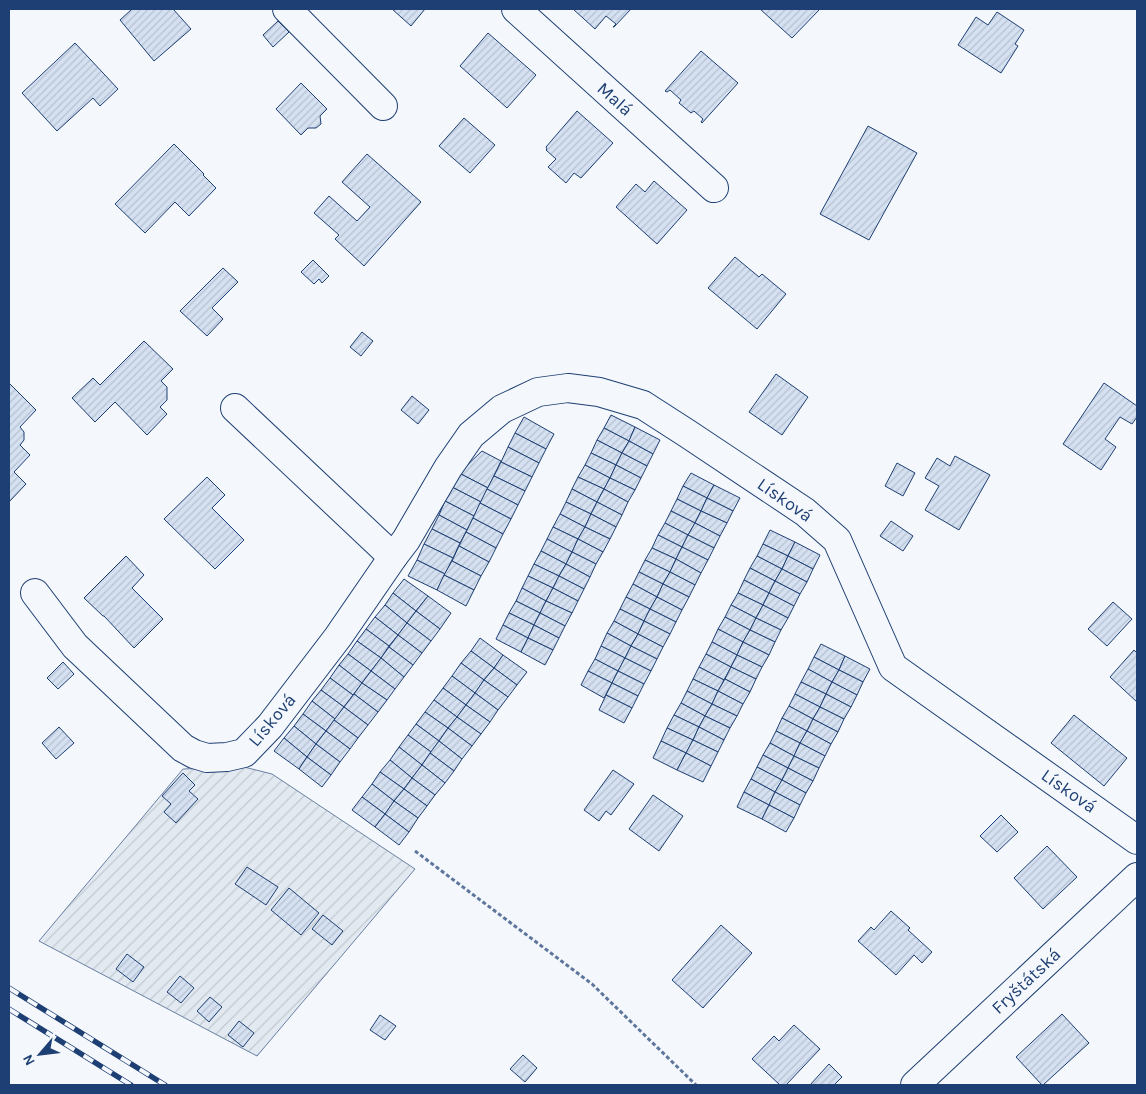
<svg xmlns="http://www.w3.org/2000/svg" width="1146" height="1094" viewBox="0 0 1146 1094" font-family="Karla,sans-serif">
	<defs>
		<pattern id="garden-furrows" width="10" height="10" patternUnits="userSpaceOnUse" patternTransform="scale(1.25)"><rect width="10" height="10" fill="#e3e9f0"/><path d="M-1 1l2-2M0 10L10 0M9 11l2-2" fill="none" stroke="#c2c9d1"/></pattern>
		<pattern id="building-hatch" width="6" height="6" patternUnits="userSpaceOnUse" patternTransform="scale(1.25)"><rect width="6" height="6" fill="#d5e0f0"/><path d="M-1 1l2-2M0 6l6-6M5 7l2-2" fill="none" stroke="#b6c1d1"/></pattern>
	</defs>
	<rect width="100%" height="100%" fill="#f4f7fb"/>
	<path fill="url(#garden-furrows)" stroke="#687fa3" d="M244 767 272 774 415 869 257 1056 39 941 183 769Z"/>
	<g fill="url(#building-hatch)" stroke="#1d3f73">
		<path d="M132 9H173L191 29 154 61 120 20Z"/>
		<path d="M392 9H425L411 26Z"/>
		<path d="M573 9H631L614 27H613L616 24 606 16 595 29Z"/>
		<path d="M760 9H820L792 38Z"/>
		<path d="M997 12 1024 30 1015 44 1018 46 1001 73 958 45 976 17 988 25Z"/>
		<path d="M278 21 289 32 273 47 263 35Z"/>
		<path d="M488 33 536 75 507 108 460 66Z"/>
		<path d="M75 43 118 89 100 106 93 98 57 131 22 93Z"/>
		<path d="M701 51 738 83 702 123 701 122 703 119 694 111 691 113 679 103 681 100 670 90 667 92 665 91Z"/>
		<path d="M301 83 327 109 320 116 321 124 316 128H308L301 135 276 109Z"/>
		<path d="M577 111 613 143 581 178 574 173 566 183 548 167 556 159 546 150 547 149 546 147Z"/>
		<path d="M464 118 495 145 470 173 439 146Z"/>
		<path d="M868 126 917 153 869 240 820 214Z"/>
		<path d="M174 144 204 174 203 175 216 188 189 216 175 202 145 233 115 204Z"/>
		<path d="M367 154 421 202 364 266 335 239 339 235 314 213 329 196 357 221 370 207 342 182Z"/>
		<path d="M654 181 687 210 657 244 616 207 636 184 645 192Z"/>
		<path d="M735 257 759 277 762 274 786 294 757 329 708 288Z"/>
		<path d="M313 260 329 276 322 283 319 279 314 284 301 272Z"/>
		<path d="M223 268 238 282 212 308 223 319 207 336 180 311Z"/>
		<path d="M362 332 373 341 361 356 350 347Z"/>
		<path d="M144 341 173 369 161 381 167 387V400L160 407 167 414 147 435 115 402 95 422 72 398 93 378 100 385Z"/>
		<path d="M776 374 808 397 782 435 749 412Z"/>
		<path d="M9 383 36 410 20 427 24 432V440L20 445 30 455 14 472 26 484 9 502Z"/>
		<path d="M1104 383 1137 406V417L1132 424 1120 417 1105 439 1116 447 1101 470 1063 444Z"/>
		<path d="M412 396 429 410 418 424 401 410Z"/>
		<path d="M611 415 635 427 629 441 604 428Z"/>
		<path d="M524 417 554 434 546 449 515 433Z"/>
		<path d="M635 427 660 440 653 454 629 441Z"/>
		<path d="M604 428 629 441 622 453 597 440Z"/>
		<path d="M515 433 546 449 539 463 508 447Z"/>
		<path d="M597 440 622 453 616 465 591 453Z"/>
		<path d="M629 441 653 454 647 466 622 453Z"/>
		<path d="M508 447 539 463 532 477 501 462Z"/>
		<path d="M482 451 501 461 488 488 459 473Z"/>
		<path d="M591 453 616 465 610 478 585 465Z"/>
		<path d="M622 453 647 466 641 478 616 465Z"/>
		<path d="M955 456 990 475 959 530 925 510 939 486 925 478 937 458 950 466Z"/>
		<path d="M501 462 532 477 525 491 494 476Z"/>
		<path d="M897 463 915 473 903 496 885 486Z"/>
		<path d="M585 465 610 478 604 489 578 477Z"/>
		<path d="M616 465 641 478 635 490 610 478Z"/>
		<path d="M459 473 488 488 481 502 452 487Z"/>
		<path d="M691 473 714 485 707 498 683 486Z"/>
		<path d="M494 476 525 491 518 505 487 489Z"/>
		<path d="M207 477 225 495 212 508 244 540 215 569 164 519Z"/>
		<path d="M578 477 604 489 597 502 572 489Z"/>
		<path d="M610 478 635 490 628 502 604 489Z"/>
		<path d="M714 485 740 498 733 511 707 498Z"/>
		<path d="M683 486 707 498 701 511 677 499Z"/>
		<path d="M452 487 481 502 474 516 445 501Z"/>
		<path d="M487 489 518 505 511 519 480 503Z"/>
		<path d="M572 489 597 502 591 514 566 502Z"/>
		<path d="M604 489 628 502 622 515 597 502Z"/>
		<path d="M707 498 733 511 727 523 701 511Z"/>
		<path d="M677 499 701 511 695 523 671 511Z"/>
		<path d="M445 501 474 516 467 530 439 515Z"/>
		<path d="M566 502 591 514 585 527 560 514Z"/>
		<path d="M597 502 622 515 616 527 591 514Z"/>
		<path d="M480 503 511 519 503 534 473 518Z"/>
		<path d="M671 511 695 523 688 535 665 523Z"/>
		<path d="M701 511 727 523 720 536 695 523Z"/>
		<path d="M560 514 585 527 578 539 553 527Z"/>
		<path d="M591 514 616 527 610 539 585 527Z"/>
		<path d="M439 515 467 530 460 543 432 529Z"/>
		<path d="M473 518 503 534 496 548 466 532Z"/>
		<path d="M891 521 913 536 903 551 880 536Z"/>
		<path d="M665 523 688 535 682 547 658 535Z"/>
		<path d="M695 523 720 536 714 548 688 535Z"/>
		<path d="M553 527 578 539 572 552 547 539Z"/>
		<path d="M585 527 610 539 603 552 578 539Z"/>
		<path d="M432 529 460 543 453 558 424 544Z"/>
		<path d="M770 530 795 542 788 556 763 544Z"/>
		<path d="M466 532 496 548 489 562 459 546Z"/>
		<path d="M658 535 682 547 676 559 652 548Z"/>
		<path d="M688 535 714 548 708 560 682 547Z"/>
		<path d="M547 539 572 552 566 564 541 551Z"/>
		<path d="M578 539 603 552 596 564 572 552Z"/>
		<path d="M795 542 820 555 813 569 788 556Z"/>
		<path d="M424 544 453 558 445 574 417 560Z"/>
		<path d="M763 544 788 556 782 569 757 556Z"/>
		<path d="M459 546 489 562 481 576 452 561Z"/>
		<path d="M682 547 708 560 701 573 676 559Z"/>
		<path d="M652 548 676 559 670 572 645 560Z"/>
		<path d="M541 551 566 564 559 576 534 564Z"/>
		<path d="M572 552 596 564 590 577 566 564Z"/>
		<path d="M126 556 144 575 132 588 163 619 134 648 104 616H103L84 598Z"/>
		<path d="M757 556 782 569 775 581 750 568Z"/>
		<path d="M788 556 813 569 807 582 782 569Z"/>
		<path d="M676 559 701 573 695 585 670 572Z"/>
		<path d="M417 560 445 574 437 590 408 576Z"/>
		<path d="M645 560 670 572 663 584 639 572Z"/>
		<path d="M452 561 481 576 474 590 444 575Z"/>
		<path d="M534 564 559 576 553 588 528 576Z"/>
		<path d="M566 564 590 577 584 589 559 576Z"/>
		<path d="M750 568 775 581 769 593 744 580Z"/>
		<path d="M782 569 807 582 800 594 775 581Z"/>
		<path d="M639 572 663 584 657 597 633 584Z"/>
		<path d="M670 572 695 585 689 597 663 584Z"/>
		<path d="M444 575 474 590 466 606 437 590Z"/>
		<path d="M528 576 553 588 546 601 522 588Z"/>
		<path d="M559 576 584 589 578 601 553 588Z"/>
		<path d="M404 579 428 596 416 611 393 593Z"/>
		<path d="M744 580 769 593 763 605 738 593Z"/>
		<path d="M775 581 800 594 794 606 769 593Z"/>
		<path d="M633 584 657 597 650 609 626 597Z"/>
		<path d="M663 584 689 597 682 610 657 597Z"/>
		<path d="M522 588 546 601 540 613 516 601Z"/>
		<path d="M553 588 578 601 572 613 546 601Z"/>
		<path d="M393 593 416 611 407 623 385 605Z"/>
		<path d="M738 593 763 605 756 618 731 605Z"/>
		<path d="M769 593 794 606 788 618 763 605Z"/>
		<path d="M428 596 451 613 440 629 416 611Z"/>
		<path d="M626 597 650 609 644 621 620 609Z"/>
		<path d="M657 597 682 610 676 622 650 609Z"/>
		<path d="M516 601 540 613 534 625 509 613Z"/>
		<path d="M546 601 572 613 565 626 540 613Z"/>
		<path d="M1113 602 1132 619 1107 646 1088 629Z"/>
		<path d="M385 605 407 623 398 635 375 617Z"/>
		<path d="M731 605 756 618 750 630 725 617Z"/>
		<path d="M763 605 788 618 781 630 756 618Z"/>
		<path d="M620 609 644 621 638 634 614 621Z"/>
		<path d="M650 609 676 622 670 634 644 621Z"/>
		<path d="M416 611 440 629 431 641 407 623Z"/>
		<path d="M509 613 534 625 528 638 503 625Z"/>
		<path d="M540 613 565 626 559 638 534 625Z"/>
		<path d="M375 617 398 635 389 646 366 629Z"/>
		<path d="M725 617 750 630 743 642 718 629Z"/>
		<path d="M756 618 781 630 775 642 750 630Z"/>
		<path d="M614 621 638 634 631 646 607 633Z"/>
		<path d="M644 621 670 634 663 647 638 634Z"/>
		<path d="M407 623 431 641 422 653 398 635Z"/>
		<path d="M503 625 528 638 521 652 496 639Z"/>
		<path d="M534 625 559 638 553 650 528 638Z"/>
		<path d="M366 629 389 646 381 658 357 641Z"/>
		<path d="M718 629 743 642 737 655 712 642Z"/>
		<path d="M750 630 775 642 769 655 743 642Z"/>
		<path d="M607 633 631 646 625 658 601 646Z"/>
		<path d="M638 634 663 647 657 659 631 646Z"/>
		<path d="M398 635 422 653 413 665 389 647Z"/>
		<path d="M480 638 503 655 494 668 471 651Z"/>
		<path d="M528 638 553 650 545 665 521 652Z"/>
		<path d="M357 641 381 658 371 671 348 654Z"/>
		<path d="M712 642 737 655 731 667 706 654Z"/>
		<path d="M743 642 769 655 762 667 737 655Z"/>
		<path d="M821 644 845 656 839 670 814 657Z"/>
		<path d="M601 646 625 658 618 671 595 659Z"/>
		<path d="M631 646 657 659 651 671 625 658Z"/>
		<path d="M389 647 413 665 404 677 381 658Z"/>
		<path d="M1134 650 1137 653V702L1110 677Z"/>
		<path d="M471 651 494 668 484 680 461 663Z"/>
		<path d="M348 654 371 671 362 683 339 665Z"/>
		<path d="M706 654 731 667 724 680 699 667Z"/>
		<path d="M503 655 527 672 517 685 494 668Z"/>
		<path d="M737 655 762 667 756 679 731 667Z"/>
		<path d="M845 656 870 669 863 682 839 670Z"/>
		<path d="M814 657 839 670 832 682 808 669Z"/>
		<path d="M381 658 404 677 395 689 371 671Z"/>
		<path d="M625 658 651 671 644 684 618 671Z"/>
		<path d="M595 659 618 671 612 683 588 671Z"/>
		<path d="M63 662 74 674 58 689 47 678Z"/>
		<path d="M461 663 484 680 475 693 452 676Z"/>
		<path d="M339 665 362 683 353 695 330 678Z"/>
		<path d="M699 667 724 680 718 691 693 679Z"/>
		<path d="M731 667 756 679 750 692 725 679Z"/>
		<path d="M494 668 517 685 508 697 484 680Z"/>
		<path d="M808 669 832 682 826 694 801 682Z"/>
		<path d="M839 670 863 682 857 695 832 682Z"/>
		<path d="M371 671 395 689 387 700 362 683Z"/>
		<path d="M588 671 612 683 604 698 581 685Z"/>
		<path d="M618 671 644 684 638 696 612 683Z"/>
		<path d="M452 676 475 693 466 705 443 688Z"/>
		<path d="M330 678 353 695 344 707 321 690Z"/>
		<path d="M693 679 718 691 712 704 687 691Z"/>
		<path d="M725 679 750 692 743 704 718 691Z"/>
		<path d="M484 680 508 697 498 710 475 693Z"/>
		<path d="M801 682 826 694 820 707 795 694Z"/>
		<path d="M832 682 857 695 851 707 826 694Z"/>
		<path d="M362 683 387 700 378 712 354 694Z"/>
		<path d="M612 683 638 696 632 708 606 695Z"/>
		<path d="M443 688 466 705 457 717 434 700Z"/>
		<path d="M321 690 344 707 335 719 312 701Z"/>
		<path d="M687 691 712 704 705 716 681 703Z"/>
		<path d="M718 691 743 704 737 716 712 704Z"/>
		<path d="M475 693 498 710 490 722 466 705Z"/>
		<path d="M354 694 378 712 368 725 344 707Z"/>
		<path d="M795 694 820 707 813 719 789 706Z"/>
		<path d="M826 694 851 707 844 719 820 707Z"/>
		<path d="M606 695 632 708 624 723 599 710Z"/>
		<path d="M434 700 457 717 448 728 425 712Z"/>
		<path d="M312 701 335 719 326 731 303 714Z"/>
		<path d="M681 703 705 716 699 727 674 715Z"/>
		<path d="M712 704 737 716 730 728 705 716Z"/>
		<path d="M466 705 490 722 481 734 457 717Z"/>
		<path d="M789 706 813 719 807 731 782 718Z"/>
		<path d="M344 707 368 725 358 738 334 720Z"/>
		<path d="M820 707 844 719 838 732 813 719Z"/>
		<path d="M425 712 448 728 439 741 416 724Z"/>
		<path d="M303 714 326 731 316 744 294 726Z"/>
		<path d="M674 715 699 727 693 740 667 728Z"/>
		<path d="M1074 715 1127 758 1104 786 1051 743Z"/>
		<path d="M705 716 730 728 724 740 699 727Z"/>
		<path d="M457 717 481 734 472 746 448 728Z"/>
		<path d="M782 718 807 731 800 743 776 731Z"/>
		<path d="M813 719 838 732 831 744 807 731Z"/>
		<path d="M334 720 358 738 350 749 326 731Z"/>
		<path d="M416 724 439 741 431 752 408 735Z"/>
		<path d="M294 726 316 744 307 757 284 738Z"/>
		<path d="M59 727 74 743 56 759 42 743Z"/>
		<path d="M699 727 724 740 718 752 693 740Z"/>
		<path d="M448 728 472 746 462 759 439 741Z"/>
		<path d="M667 728 693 740 686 753 661 741Z"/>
		<path d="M326 731 350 749 340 762 316 744Z"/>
		<path d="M776 731 800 743 794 756 770 743Z"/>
		<path d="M807 731 831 744 825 756 800 743Z"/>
		<path d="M408 735 431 752 422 765 399 747Z"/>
		<path d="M284 738 307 757 299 769 274 751Z"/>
		<path d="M693 740 718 752 711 766 686 753Z"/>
		<path d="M439 741 462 759 454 771 430 753Z"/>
		<path d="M661 741 686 753 677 770 653 758Z"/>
		<path d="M770 743 794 756 788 768 763 755Z"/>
		<path d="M800 743 825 756 819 768 794 756Z"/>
		<path d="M316 744 340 762 331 775 307 757Z"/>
		<path d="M399 747 422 765 412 778 390 760Z"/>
		<path d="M430 753 454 771 445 783 422 765Z"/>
		<path d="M686 753 711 766 703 782 677 770Z"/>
		<path d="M763 755 788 768 782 780 757 767Z"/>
		<path d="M794 756 819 768 813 781 788 768Z"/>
		<path d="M307 757 331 775 322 787 299 769Z"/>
		<path d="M390 760 412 778 404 789 380 772Z"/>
		<path d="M422 765 445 783 435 795 412 778Z"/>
		<path d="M757 767 782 780 775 792 751 779Z"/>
		<path d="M788 768 813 781 806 793 782 780Z"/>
		<path d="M613 770 634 784 611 815 606 811 599 821 584 810Z"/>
		<path d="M380 772 404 789 394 801 372 784Z"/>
		<path d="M183 773 195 785 189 791 198 799 176 823 164 812 171 804 162 796Z"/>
		<path d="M412 778 435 795 427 806 404 789Z"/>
		<path d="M751 779 775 792 769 805 744 792Z"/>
		<path d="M782 780 806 793 800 805 775 792Z"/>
		<path d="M372 784 394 801 385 814 362 797Z"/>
		<path d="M404 789 427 806 418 818 394 801Z"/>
		<path d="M744 792 769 805 762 819 737 807Z"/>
		<path d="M775 792 800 805 794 818 769 805Z"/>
		<path d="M653 795 683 816 659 851 629 829Z"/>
		<path d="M362 797 385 814 375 827 352 810Z"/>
		<path d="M394 801 418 818 409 832 385 814Z"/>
		<path d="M769 805 794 818 786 832 762 819Z"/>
		<path d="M385 814 409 832 399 845 375 827Z"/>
		<path d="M1001 815 1018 832 997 852 980 836Z"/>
		<path d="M1047 846 1077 877 1043 909 1014 878Z"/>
		<path d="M247 867 278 887 266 905 235 884Z"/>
		<path d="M289 888 319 913 301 935 271 910Z"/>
		<path d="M891 911 910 928 908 930 932 952 922 963 914 955 896 975 858 941 871 927 874 930Z"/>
		<path d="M323 915 343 931 332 945 312 929Z"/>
		<path d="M721 925 752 953 703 1008 672 980Z"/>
		<path d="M127 954 144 967 133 982 116 969Z"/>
		<path d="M180 976 194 988 181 1003 167 992Z"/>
		<path d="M210 997 222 1007 209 1022 197 1011Z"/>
		<path d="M1062 1014 1089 1043 1043 1085H1042L1016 1057Z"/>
		<path d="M380 1015 396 1026 385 1040 370 1030Z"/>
		<path d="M239 1021 254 1033 243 1047 228 1035Z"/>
		<path d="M794 1025 820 1049 786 1085H780L752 1059 774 1036 779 1041Z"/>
		<path d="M523 1055 537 1068 525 1082 510 1069Z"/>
		<path d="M829 1064 842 1077 834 1085H810Z"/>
	</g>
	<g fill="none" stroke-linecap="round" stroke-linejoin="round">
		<defs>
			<g id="minor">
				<path d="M287 9 383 106"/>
				<path d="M516 9 714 188"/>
				<path d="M235 408 393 557"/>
				<path d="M35 593 75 646 183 748 194 754 207 758 227 757 244 753 270 726 338 637 393 557 406 540 448 468 471 435 502 409 538 392 568 388 599 392 643 405 688 434 805 512 837 540 893 667 1137 840"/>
			</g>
			<path id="tertiary" d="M915 1085 1137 877"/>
		</defs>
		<use href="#minor" stroke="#1d3f73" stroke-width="30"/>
		<use href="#tertiary" stroke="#1d3f73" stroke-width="30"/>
		<path stroke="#5e769c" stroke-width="3" stroke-dasharray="4 2.5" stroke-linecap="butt" d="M415 851 592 984 696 1085"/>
		<use href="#minor" stroke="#f4f7fb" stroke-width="28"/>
		<use href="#tertiary" stroke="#f4f7fb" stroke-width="28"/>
		<defs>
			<g id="rail">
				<path d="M9 988 165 1085"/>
				<path d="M9 1009 131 1085"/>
			</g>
		</defs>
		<use href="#rail" stroke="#1d3f73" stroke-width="5.5"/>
		<use href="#rail" stroke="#f4f7fb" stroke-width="4" stroke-dasharray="11" stroke-linecap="butt"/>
	</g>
	<g text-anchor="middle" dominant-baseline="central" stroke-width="4" stroke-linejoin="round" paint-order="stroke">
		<g font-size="18" fill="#1d3f73" stroke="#f4f7fb">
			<text transform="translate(615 99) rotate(42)">Malá</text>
			<text transform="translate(785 500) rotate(35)">Lísková</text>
			<text transform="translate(272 720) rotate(-50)">Lísková</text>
			<text transform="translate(1069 791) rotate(35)">Lísková</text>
			<text transform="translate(1026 981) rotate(-43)">Fryštátská</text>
		</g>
	</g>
	<rect width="1146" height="1094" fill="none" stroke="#1d3f73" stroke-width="20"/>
	<g transform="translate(40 1054) rotate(242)" stroke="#f4f7fb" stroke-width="4" paint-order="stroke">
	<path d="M0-4L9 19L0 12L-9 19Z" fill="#1d3f73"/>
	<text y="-8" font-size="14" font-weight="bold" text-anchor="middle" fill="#1d3f73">N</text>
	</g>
</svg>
